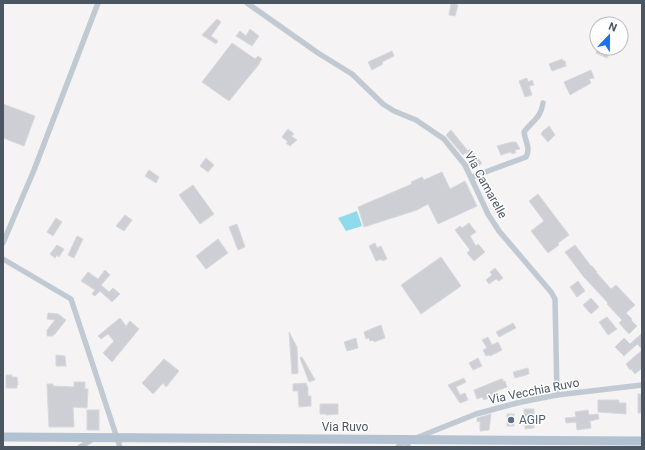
<svg xmlns="http://www.w3.org/2000/svg" width="645" height="450" viewBox="0 0 645 450" font-family="Roboto,sans-serif">
	<rect width="100%" height="100%" fill="#f5f3f3"/>
	<path fill="#90daee" d="M357 211 362 226 346 231 338 218Z"/>
	<g fill="#cdcfd5" stroke="#d7d9de">
		<path d="M451 3 458 5 455 16 449 15Z"/>
		<path d="M217 19 221 22 211 36 218 41 216 44 202 35Z"/>
		<path d="M250 29 259 36 252 46 236 36 240 31 246 36Z"/>
		<path d="M232 43 255 59 258 56 262 59 259 63H260L229 101 202 82Z"/>
		<path d="M597 48H606L605 51 610 53 607 58 596 53Z"/>
		<path d="M392 51 394 56 382 62 383 64 372 70 368 62Z"/>
		<path d="M562 59 563 61H565L566 66 552 71 549 64Z"/>
		<path d="M591 70 594 78 589 79 591 83 570 95 564 82Z"/>
		<path d="M527 78 528 82 532 80 534 85 529 86 532 95 525 97 519 81Z"/>
		<path d="M3 104 35 116 24 146 3 138Z"/>
		<path d="M549 126 555 135 548 142 541 134 543 131Z"/>
		<path d="M288 129 294 134 291 136 297 140 290 146 286 143 288 142 282 137Z"/>
		<path d="M451 130 468 151 463 155 446 135Z"/>
		<path d="M512 142H516L520 149 515 150 516 153H514L512 154 511 152 501 155 497 146Z"/>
		<path d="M470 149 482 163 477 167 466 153Z"/>
		<path d="M206 158 214 165 208 172 200 166Z"/>
		<path d="M149 170 159 177 156 183 145 176Z"/>
		<path d="M442 172 450 189 465 181 477 206 438 224 428 204 417 210 364 227 358 207 412 184 411 182 422 177 424 180Z"/>
		<path d="M193 185 214 214 200 224 179 195Z"/>
		<path d="M538 194 569 235 558 243 559 245 548 253 531 231 544 221 529 201Z"/>
		<path d="M125 215 132 220 124 231 116 226Z"/>
		<path d="M56 218 62 222 53 236 47 232Z"/>
		<path d="M469 223 476 232 470 236 476 246 478 244 485 252 474 261 467 253 470 250 455 230 460 226 462 228Z"/>
		<path d="M237 224 245 247 238 250 229 227Z"/>
		<path d="M77 236 83 239 74 258 68 255Z"/>
		<path d="M218 239 228 253 206 269 196 256Z"/>
		<path d="M375 243 377 248 381 246 387 259 382 261V259L376 261 369 246Z"/>
		<path d="M57 245 64 249 59 257 57 255 55 258 50 254Z"/>
		<path d="M575 245 591 266H592L597 272H596L611 289 616 285 635 305 626 313 632 319 631 320 637 326 629 334 619 323 622 320 607 304 608 303 583 276 565 252Z"/>
		<path d="M441 257 461 286 421 314 401 285Z"/>
		<path d="M495 268 503 278 499 281 496 279 489 284 486 280 492 275 490 272Z"/>
		<path d="M105 270 110 275 101 285 109 292 113 288 120 294 112 302 100 291 95 296 92 294 95 290 81 281 88 272 98 279Z"/>
		<path d="M578 281 585 291 577 297 570 287Z"/>
		<path d="M591 298 599 307 591 314 583 305Z"/>
		<path d="M48 313 58 314 66 320 55 334 53 335V336H47V330L55 320 47 319Z"/>
		<path d="M607 317 617 329 608 335 599 322Z"/>
		<path d="M120 318 126 326 130 321 139 329 112 362 103 353 114 341 108 334 101 339 98 336Z"/>
		<path d="M513 323 516 328 499 337 496 332Z"/>
		<path d="M381 325 385 338 374 342 373 340 370 341 369 338 366 339 364 332Z"/>
		<path d="M289 332 297 347 298 373 292 374Z"/>
		<path d="M642 333V349L637 344 624 356 615 347 624 338 630 344Z"/>
		<path d="M488 337 492 345 498 342 502 350 490 356 489 355 486 356 483 350 487 348 482 340Z"/>
		<path d="M356 338 358 348 347 351 344 342Z"/>
		<path d="M642 350V368L635 374 631 369 630 370 626 364Z"/>
		<path d="M56 355 65 356 66 366H56Z"/>
		<path d="M302 357 315 380 309 382 300 358Z"/>
		<path d="M478 358 482 366 473 370 469 363Z"/>
		<path d="M164 359 179 371 166 387 163 383 153 394 142 383Z"/>
		<path d="M528 368 529 374 515 378 513 372Z"/>
		<path d="M6 375H12V377H17L18 385H17V388H6Z"/>
		<path d="M464 378 466 382 456 387 460 395 465 393 468 400 460 403 448 385Z"/>
		<path d="M501 379H503V382L505 381 507 387 496 391 497 394 490 396 491 397 484 400 482 397 477 399 474 390Z"/>
		<path d="M74 382H85V389H88L87 408 73 407 74 427H49L47 384H53V386L74 387Z"/>
		<path d="M306 383 308 388V396H311V406L299 407 298 391H293V384Z"/>
		<rect x="638" y="394" width="4" height="19"/>
		<path d="M598 400H619V403H626V414L598 412Z"/>
		<path d="M320 404H338V414L326 415V414H320Z"/>
		<path d="M524 409H534V428L525 429V421H522V416H524Z"/>
		<rect x="87" y="410" width="12" height="20"/>
		<path d="M588 410 589 415 598 414 599 419 590 421 591 428 577 430 576 422 566 423 565 418 576 417 575 412Z"/>
		<path d="M491 414 489 430 480 431V421L477 422V418Z"/>
		<rect x="507" y="414" width="7" height="12"/>
	</g>
	<g fill="none" stroke-linecap="round" stroke-linejoin="round">
		<g stroke="#c1cad2" stroke-width="5.5">
			<path d="M247 3 318 53 352 74 383 104 394 111 416 120 444 139 465 165 488 214 499 231 551 292 555 299 557 395"/>
			<path d="M472 177 526 157C531 148 525 141 524 132 532 121 541 118 543 103"/>
			<path d="M3 243 34 170 98 3"/>
			<path d="M3 259 71 299 120 447"/>
			<path d="M416 438 476 414 521 402 557 395 642 385"/>
			<path d="M80 447 93 439"/>
			<path d="M398 447 407 440 408 447"/>
		</g>
		<path stroke="#b3c2d1" stroke-width="9" d="M3 437 642 441"/>
	</g>
	<circle fill="#5c6f8a" stroke="#fff" stroke-width="1.5" cx="511" cy="420" r="4"/>
	<g text-anchor="middle" dominant-baseline="central" stroke-width="3" stroke-linejoin="round" paint-order="stroke">
		<g font-size="12" fill="#4a5661" stroke="#fff">
			<text transform="translate(486 185) rotate(61)">Via Camarelle</text>
			<text transform="translate(534 391) rotate(-11)">Via Vecchia Ruvo</text>
			<text x="345" y="427">Via Ruvo</text>
		</g>
		<g font-size="12" fill="#4e5e75" stroke="#fff" text-anchor="start">
			<text x="519" y="420">AGIP</text>
		</g>
	</g>
	<rect width="645" height="450" fill="none" stroke="#4a5661" stroke-width="8"/>
	<g transform="translate(609 36) rotate(22)"><circle r="19" fill="#ffffff" stroke="#b7bbc0"/>
	<path d="M0-3L7 15L0 10L-7 15Z" fill="#1a73e8"/>
	<text y="-6" font-size="11" font-weight="bold" text-anchor="middle" fill="#4a5661">N</text>
	</g>
</svg>
